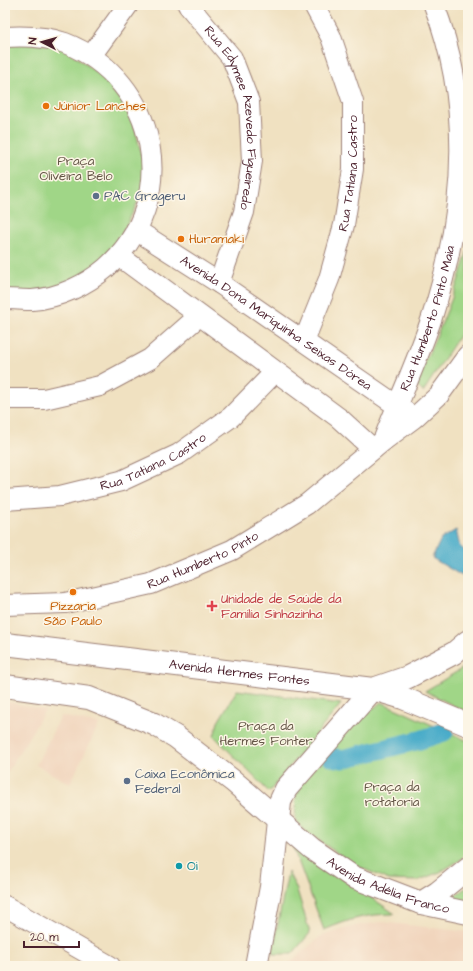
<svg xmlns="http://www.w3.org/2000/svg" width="473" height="971" viewBox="0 0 473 971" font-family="'Architects Daughter',sans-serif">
	<rect width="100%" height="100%" fill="#fcf5e5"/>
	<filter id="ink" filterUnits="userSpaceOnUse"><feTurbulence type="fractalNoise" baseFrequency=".025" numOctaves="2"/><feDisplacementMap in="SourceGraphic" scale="8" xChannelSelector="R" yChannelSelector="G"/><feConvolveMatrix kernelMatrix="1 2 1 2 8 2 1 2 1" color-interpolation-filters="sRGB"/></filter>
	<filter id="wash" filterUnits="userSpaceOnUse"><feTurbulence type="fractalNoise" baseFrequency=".012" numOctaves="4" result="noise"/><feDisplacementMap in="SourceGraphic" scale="16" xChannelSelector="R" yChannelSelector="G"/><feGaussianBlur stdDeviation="0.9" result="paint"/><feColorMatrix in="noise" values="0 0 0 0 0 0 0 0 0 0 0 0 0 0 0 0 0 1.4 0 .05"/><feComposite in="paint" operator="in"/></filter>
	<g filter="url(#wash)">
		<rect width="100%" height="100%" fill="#f0e1c1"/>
		<g fill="#f1d5bd">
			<path d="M5 701 45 710 5 776Z"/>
			<path d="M61 716 99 724 70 784 36 765Z"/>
			<path d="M382 922 468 932V966H286L321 936 355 926Z"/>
		</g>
		<g fill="#a0d687" stroke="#757a59">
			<path d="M5 42 62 46 127 96 148 181 110 259 73 284 31 295 5 292Z"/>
			<path d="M468 249V322L423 392 414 383C436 340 455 296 468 249Z"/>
			<path d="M468 665V713L425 691Z"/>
			<path d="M237 690 341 704 269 792 214 736 218 722Z"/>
			<path d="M381 702 468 741V852L460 860 440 872 417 881 389 880 353 864 301 828 295 818 296 795 302 782 339 739Z"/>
			<path d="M291 842 395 914C367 914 350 919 324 930Z"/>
			<path d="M288 872 297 890 310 933 292 954H272Z"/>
			<path d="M468 886V905L449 899 466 888Z"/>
		</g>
		<path fill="#4aacc9" stroke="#4a667a" d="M456 530 460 547 468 553V569L462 576 432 558 441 539Z"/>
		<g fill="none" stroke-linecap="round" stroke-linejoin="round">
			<path stroke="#4aacc9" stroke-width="19" d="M331 757 342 759 420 740 444 732"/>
		</g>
	</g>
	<g filter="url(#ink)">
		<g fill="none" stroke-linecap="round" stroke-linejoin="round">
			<defs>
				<g id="street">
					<path id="s1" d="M188 5 232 58 249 102 252 161 244 212 219 283"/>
					<path d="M5 37C24 36 46 36 65 43 159 80 182 201 106 268 86 285 59 298 32 300 23 300 14 299 5 299"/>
					<path d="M91 56 128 5"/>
					<path id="s2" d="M136 230 219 283 406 412"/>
					<path d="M119 256 339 418 373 449"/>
					<path id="s3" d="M304 341 329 279 344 225 353 169V102L331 37 314 5"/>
					<path d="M5 399H44L100 386 150 359 199 316"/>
					<path id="s4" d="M383 441C399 400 419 357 432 317 465 214 473 106 434 5"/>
					<path id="s5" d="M5 500 60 496 121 481 179 454 231 417 275 372"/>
					<path id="s6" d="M5 605 65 603 151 584 232 550 307 504 383 441 414 418 439 395 468 355"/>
					<path d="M5 906 110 966"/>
				</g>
				<g id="secondary">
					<path id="s7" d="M5 644 373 689 403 698 468 725"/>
					<path id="s8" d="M5 686 89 698 154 724 176 737 233 781 312 849 353 877 421 903 468 913"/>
					<path d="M421 903 437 893 468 868"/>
					<path d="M256 966 271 887 280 802 286 789 373 689 408 677 454 653 468 641"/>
				</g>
			</defs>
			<use href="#street" stroke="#9d8076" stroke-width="22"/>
			<use href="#secondary" stroke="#9d8076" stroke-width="24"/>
			<use href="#street" stroke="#fff" stroke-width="20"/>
			<use href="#secondary" stroke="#fff" stroke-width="22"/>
		</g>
	</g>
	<g fill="#e8710a" stroke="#fcf5e5" stroke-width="1.5">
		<circle cx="46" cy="106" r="4"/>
		<circle cx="181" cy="239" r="4"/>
		<circle cx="73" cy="592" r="4"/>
	</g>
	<g fill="#5c6f8a" stroke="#fcf5e5" stroke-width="1.5">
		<circle cx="96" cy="196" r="4"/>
		<circle cx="127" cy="781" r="4"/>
	</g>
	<path fill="#e0444e" stroke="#fcf5e5" stroke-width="1.5" d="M210 600h4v4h4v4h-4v4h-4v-4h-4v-4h4z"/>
	<circle fill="#0f9aa8" stroke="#fcf5e5" stroke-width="1.5" cx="179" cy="866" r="4"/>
	<g text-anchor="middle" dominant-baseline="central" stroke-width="3" stroke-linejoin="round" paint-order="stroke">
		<g font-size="13" fill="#c56008" stroke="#fcf5e5" text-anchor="start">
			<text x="54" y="106">Júnior Lanches</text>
			<text x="189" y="239">Huramaki</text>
			<text x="73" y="606" text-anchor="middle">Pizzaria<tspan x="73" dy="15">São Paulo</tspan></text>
		</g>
		<g font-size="13" fill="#4a1f2b" stroke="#fcf5e5">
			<text stroke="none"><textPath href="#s1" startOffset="127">Rua Edymee Azevedo Figueiredo</textPath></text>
			<text stroke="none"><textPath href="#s3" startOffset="175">Rua Tatiana Castro</textPath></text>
			<text stroke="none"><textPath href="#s4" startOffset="131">Rua Humberto Pinto Maia</textPath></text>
			<text stroke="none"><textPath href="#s2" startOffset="168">Avenida Dona Mariquinha Seixas Dórea</textPath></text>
			<text stroke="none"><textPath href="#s5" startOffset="155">Rua Tatiana Castro</textPath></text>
			<text stroke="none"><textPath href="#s6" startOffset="205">Rua Humberto Pinto</textPath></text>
			<text stroke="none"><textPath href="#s7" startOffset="236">Avenida Hermes Fontes</textPath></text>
			<text stroke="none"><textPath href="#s8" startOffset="442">Avenida Adélia Franco</textPath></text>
		</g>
		<g font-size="13" fill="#645647" stroke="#fcf5e5">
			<text x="76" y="161">Praça<tspan x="76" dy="15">Oliveira Belo</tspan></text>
			<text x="266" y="726">Praça da<tspan x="266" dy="15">Hermes Fonter</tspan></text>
			<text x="392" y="787">Praça da<tspan x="392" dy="15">rotatoria</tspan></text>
		</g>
		<g font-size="13" fill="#4e5e75" stroke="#fcf5e5" text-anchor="start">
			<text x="104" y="196">PAC Grageru</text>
			<text x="135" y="774">Caixa Econômica<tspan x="135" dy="15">Federal</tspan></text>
		</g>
		<g font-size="13" fill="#be3a42" stroke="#fcf5e5" text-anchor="start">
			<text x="221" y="599">Unidade de Saúde da<tspan x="221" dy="15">Família Sinhazinha</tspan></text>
		</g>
		<g font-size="13" fill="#0d838f" stroke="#fcf5e5" text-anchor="start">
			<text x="187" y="866">Oi</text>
		</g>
	</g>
	<rect width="473" height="971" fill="none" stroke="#fcf5e5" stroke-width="20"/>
	<g transform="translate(42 42) rotate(276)" stroke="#fcf5e5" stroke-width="3" paint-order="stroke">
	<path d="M0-3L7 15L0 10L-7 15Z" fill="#4a1f2b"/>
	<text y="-6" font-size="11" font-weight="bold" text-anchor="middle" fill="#4a1f2b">N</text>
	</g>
	<path d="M24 941v6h55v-6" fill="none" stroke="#4a1f2b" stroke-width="2"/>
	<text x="30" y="941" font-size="12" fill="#4a1f2b" stroke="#fcf5e5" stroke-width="3" paint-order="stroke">20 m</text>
</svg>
